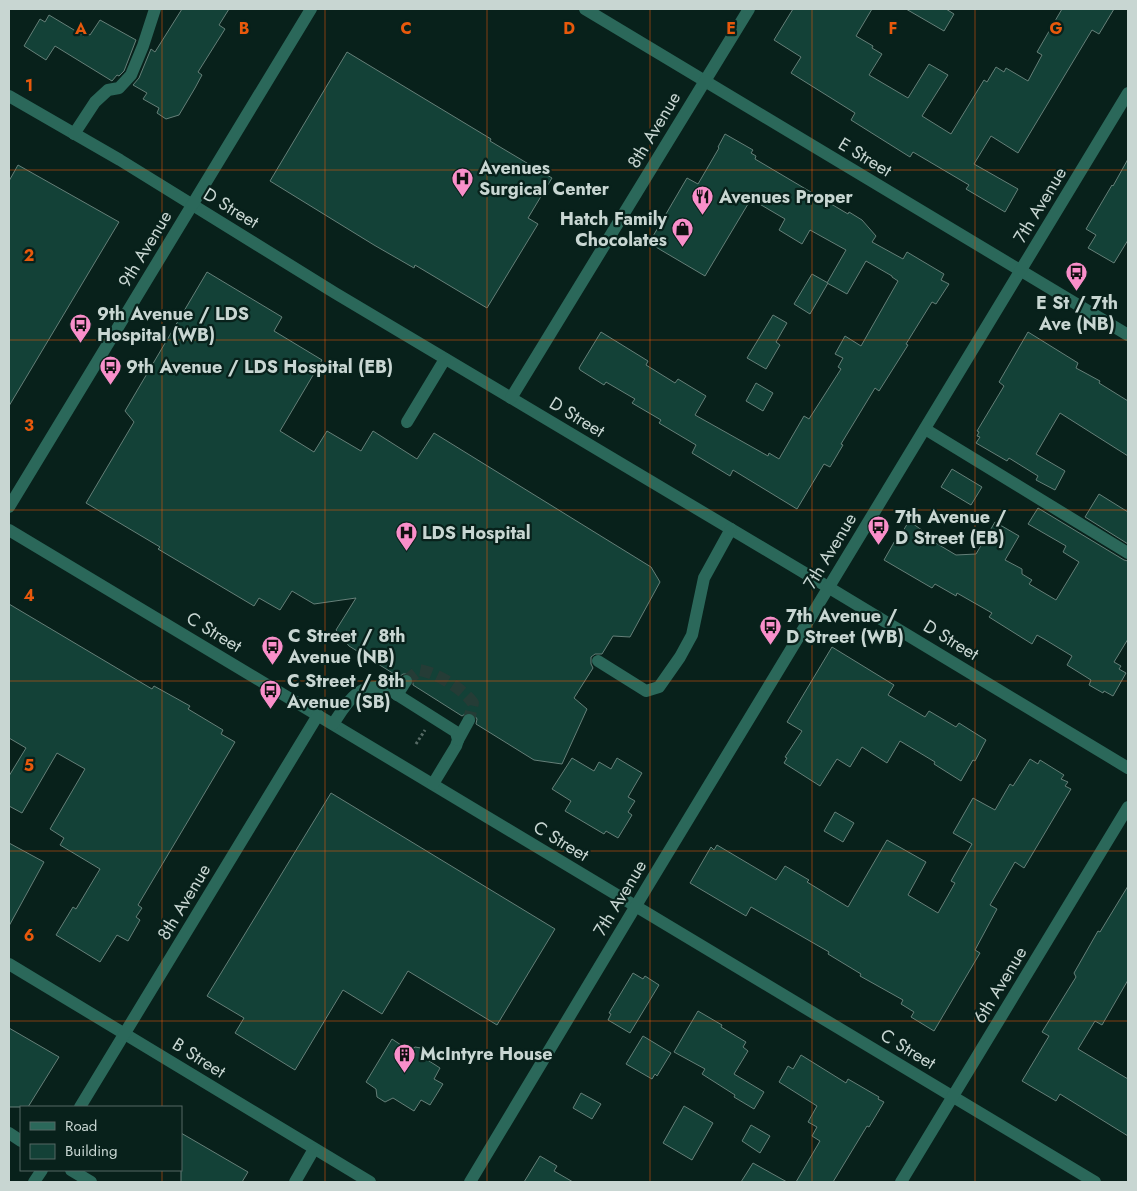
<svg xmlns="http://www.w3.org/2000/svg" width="1137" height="1191" viewBox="0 0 1137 1191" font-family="Jost,sans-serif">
	<rect width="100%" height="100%" fill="#08211b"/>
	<g fill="#134137" stroke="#657f78">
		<path d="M182 9H229L219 25 225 29 198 72 202 75 195 88 179 115 166 119 157 113 159 108 143 99 147 93 133 85 139 78 151 49 155 52Z"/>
		<path d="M793 9H872L856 36 873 46 872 48 882 54 869 75 908 98 929 64 948 75 922 116 951 134 984 80 987 82 996 67 1004 72 1006 68 1028 81 1042 55 1037 52 1062 9H1114L1099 34 1092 30 1018 153 991 136 974 164 1018 189 1005 212 966 189 969 185 913 152 910 157 851 120 855 113 791 73 801 57 774 40Z"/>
		<path d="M906 9H946L954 14 944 31Z"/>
		<path d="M49 15 84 36 86 33 90 35 100 20 136 40 124 71 119 76 117 75 112 81 55 46 46 60 24 46 40 19 45 22Z"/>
		<path d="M347 52 491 139 490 141 552 178 528 218 538 224 487 308 415 265 414 268 374 245 270 181Z"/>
		<path d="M725 134 753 150 751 153 756 156 755 159 848 214 849 212 862 220 876 236 872 242 903 259 907 252 944 274 941 280 949 284 936 304 932 302 906 344 908 345 879 391 875 388 841 444 843 445 830 467 824 464 797 509 733 470 730 476 692 453 696 445 659 423 661 420 632 403 635 399 606 382 604 385 580 370 579 368 601 332 648 361 646 365 675 383 678 379 706 396 695 415 768 456 769 453 779 459 804 416 809 419 841 369 838 367 843 358 835 354 845 336 861 346 898 281 892 277V276L866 261 847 294 827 283 846 250 810 230 802 244 779 230 785 219 751 199 705 276 649 243 687 178 698 184 719 148 718 147Z"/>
		<path d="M1128 159V240L1114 263 1088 248 1096 235 1086 229 1112 185 1113 186Z"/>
		<path d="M18 165 119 222 9 406V181Z"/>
		<path d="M207 272 282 317 274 331 322 360 280 431 314 452 327 431 361 451 373 431 417 459 434 433 651 567 660 582 630 637 613 636 602 654H595L591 657V664L593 668 574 698 587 709 562 764 534 760 476 724 477 719 473 713 468 712 462 716 413 685V678L410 674H403L399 677 349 646 336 630 356 598 314 604 292 591 280 610 259 598 254 606 158 549 160 547 86 503 134 422 125 411Z"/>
		<path d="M812 274 828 283 810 314 794 304Z"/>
		<path d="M773 315 787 323 776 342 780 345 766 369 747 358Z"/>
		<path d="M1028 332 1078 363 1076 368 1100 381 1099 383 1128 401V456L1060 413 1036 454 1065 471 1055 490 1036 480 1038 476 1009 458 1007 461 976 443 980 437 977 436 979 432 977 431 1004 386 999 382Z"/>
		<path d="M756 383 773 393 763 411 746 401Z"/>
		<path d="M952 469 982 487 971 505 941 487Z"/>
		<path d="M1099 494 1128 512V544L1085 517Z"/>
		<path d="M1038 508 1124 560 1128 561V639L1114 662 1121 666 1119 669 1126 673 1113 696 1104 691 1103 693 1089 685 1091 680 1067 665 1072 656 1044 639 1037 635 1032 644 989 617 992 613 957 593 956 596 935 584 932 588 884 560 901 530 903 531 909 521 926 533 924 536 956 555 976 554 995 522 1019 536 1005 560 1022 569V574L1032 580 1029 584 1056 600 1079 562 1063 552 1066 546 1028 524Z"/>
		<path d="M9 604 152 689 154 686 190 706 188 709 223 730 221 734 235 742 138 905 142 908 136 917 140 920 128 941 117 935 100 962 56 935 73 907 76 909 100 869 60 845 64 838 50 829 85 769 57 753 22 813 9 806V776L26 748 9 738Z"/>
		<path d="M832 647 894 685 888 695 925 717 929 711 956 727 959 723 986 740 975 761 973 760 961 781 934 764 935 762 900 741 887 763 862 747 850 767 837 759 820 786 784 763 787 758 785 757 802 731 787 722Z"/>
		<path d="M572 758 594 771 599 762 611 769 617 758 642 773 628 797 635 801 628 812 632 815 618 838 606 831 604 834 565 811 571 801 552 789Z"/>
		<path d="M1030 759 1038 764 1040 760 1064 775 1061 779 1068 782 1065 786 1071 789 1024 868 1015 862 990 905 997 909 975 950 980 953 934 1031 911 1017 914 1012 901 1004 903 1000 860 976 861 974 828 954 829 952 751 907 746 916 690 883 711 847 714 850 717 845 776 880 785 866 809 880 807 882 848 907 887 840 926 862 908 895 938 913 955 883 951 881 972 844 953 833 973 798 995 810 1010 784 1013 786Z"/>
		<path d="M331 793 555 929 497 1025 408 971 382 1014 343 990 295 1070 235 1033 244 1018 207 996Z"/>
		<path d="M835 812 854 823 843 842 824 831Z"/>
		<path d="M9 843 44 862 9 926Z"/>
		<path d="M1128 886V980L1102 1025 1095 1021 1078 1049 1128 1079V1136L1060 1094 1056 1101 1022 1081 1049 1036 1042 1032 1076 977 1074 973 1098 931 1100 932Z"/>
		<path d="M633 973 643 979 645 976 659 985 630 1033 608 1020 611 1014 609 1013Z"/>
		<path d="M698 1011 722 1025 721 1027 746 1042 743 1047 748 1051 734 1074 764 1092 754 1109 734 1097 735 1095 702 1074 705 1069 674 1052Z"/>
		<path d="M9 1028 59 1057 28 1107H9Z"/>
		<path d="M643 1036 671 1053 657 1076 655 1074 652 1079 626 1064Z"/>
		<path d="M392 1039 410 1051 415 1047 421 1048 426 1053V1059L440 1068 434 1079 443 1084 430 1105 421 1100 414 1111 393 1098 385 1102 377 1097 376 1089 366 1082Z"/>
		<path d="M801 1055 846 1083 848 1079 879 1097 878 1099 884 1102 869 1127 867 1126 833 1182H796L820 1141 812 1136 817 1127 808 1122 817 1106 779 1082 788 1066 793 1069Z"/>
		<path d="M581 1093 601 1104 592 1119 573 1108Z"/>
		<path d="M684 1106 713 1123 692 1160 663 1143Z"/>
		<path d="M751 1125 770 1136 760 1153 742 1141Z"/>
		<path d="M181 1133 248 1172 242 1182H181Z"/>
		<path d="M540 1156 557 1166 554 1171 573 1182H524Z"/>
		<path d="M753 1163 787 1182H741Z"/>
	</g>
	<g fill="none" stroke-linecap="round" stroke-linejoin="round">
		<path stroke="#253c36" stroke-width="12" stroke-dasharray="12 6" stroke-linecap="butt" d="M406 681 420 670C437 673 463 689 473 703L469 720"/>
		<path stroke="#566a65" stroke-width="3" stroke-dasharray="2.5 2.5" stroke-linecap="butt" d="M416 744 425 730"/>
		<g stroke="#2b685a" stroke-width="12">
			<path d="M585 9 1128 335"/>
			<path d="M9 96 120 160 335 293 803 572 1128 768"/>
			<path d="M74 134 95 102 108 90 119 88 131 75 143 46 155 9"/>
			<path d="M511 398 749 9"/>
			<path d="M407 422 445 359"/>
			<path d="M925 429 1128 553"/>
			<path d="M9 507 311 9"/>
			<path d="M9 530 1095 1182"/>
			<path d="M598 661 646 691 659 687 680 657 692 635 704 578 731 529"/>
			<path d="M397 695 406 681"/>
			<path d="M333 724C347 703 359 680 388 689L456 732 458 740 456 746 433 784"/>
			<path d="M458 740 469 720"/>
			<path d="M9 964 370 1182"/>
			<path d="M80 1107 318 715"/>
			<path d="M9 1133 21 1141"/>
			<path d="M71 1170 91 1182"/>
			<path d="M34 1182 42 1170"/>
			<path d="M295 1182 314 1149"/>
			<path d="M470 1182 649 884 1128 93"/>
			<path d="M901 1182 1128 807"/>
		</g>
	</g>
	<path fill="none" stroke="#e8590c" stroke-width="1" stroke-opacity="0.55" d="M162 9V1107M325 9V1182M487 9V1182M650 9V1182M812 9V1182M975 9V1182M9 170H1128M9 340H1128M9 510H1128M9 681H1128M9 851H1128M9 1021H1128M162 1170V1182"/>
	<defs>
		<symbol id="hospital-pin" viewBox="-11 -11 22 30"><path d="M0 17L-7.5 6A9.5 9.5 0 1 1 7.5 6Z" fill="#f98fca" stroke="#08211b"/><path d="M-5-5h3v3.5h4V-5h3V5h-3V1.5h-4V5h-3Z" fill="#111"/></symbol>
		<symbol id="restaurant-pin" viewBox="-11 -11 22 30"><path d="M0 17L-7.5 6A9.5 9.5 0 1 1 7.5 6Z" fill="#f98fca" stroke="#08211b"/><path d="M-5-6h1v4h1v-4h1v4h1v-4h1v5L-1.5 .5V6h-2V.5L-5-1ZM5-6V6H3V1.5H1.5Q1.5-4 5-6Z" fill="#111"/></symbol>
		<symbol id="shop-pin" viewBox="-11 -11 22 30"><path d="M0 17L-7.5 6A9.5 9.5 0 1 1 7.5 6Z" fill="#f98fca" stroke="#08211b"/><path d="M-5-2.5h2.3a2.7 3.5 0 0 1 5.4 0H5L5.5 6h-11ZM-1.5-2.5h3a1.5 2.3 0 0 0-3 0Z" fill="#111"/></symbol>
		<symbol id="bus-pin" viewBox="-11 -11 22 30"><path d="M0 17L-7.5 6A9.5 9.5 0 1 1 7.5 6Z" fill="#f98fca" stroke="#08211b"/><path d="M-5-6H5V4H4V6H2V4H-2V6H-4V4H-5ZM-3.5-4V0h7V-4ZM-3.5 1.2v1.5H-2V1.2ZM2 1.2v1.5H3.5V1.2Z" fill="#111"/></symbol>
		<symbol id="building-pin" viewBox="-11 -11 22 30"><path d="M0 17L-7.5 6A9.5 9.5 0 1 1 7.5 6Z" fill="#f98fca" stroke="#08211b"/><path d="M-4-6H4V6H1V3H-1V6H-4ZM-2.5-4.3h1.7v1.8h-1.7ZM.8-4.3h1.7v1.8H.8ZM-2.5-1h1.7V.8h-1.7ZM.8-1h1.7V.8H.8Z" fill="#111"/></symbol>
	</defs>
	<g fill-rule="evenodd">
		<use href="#hospital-pin" x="450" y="166" width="25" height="34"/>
		<use href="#restaurant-pin" x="690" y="184" width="25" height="34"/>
		<use href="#shop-pin" x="670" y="216" width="25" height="34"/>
		<use href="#bus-pin" x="1064" y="260" width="25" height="34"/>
		<use href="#bus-pin" x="68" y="312" width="25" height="34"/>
		<use href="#bus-pin" x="98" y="354" width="25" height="34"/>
		<use href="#bus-pin" x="866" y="514" width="25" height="34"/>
		<use href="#hospital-pin" x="394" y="520" width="25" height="34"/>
		<use href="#bus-pin" x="758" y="614" width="25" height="34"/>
		<use href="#bus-pin" x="260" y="634" width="25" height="34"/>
		<use href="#bus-pin" x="258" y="678" width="25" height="34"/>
		<use href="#building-pin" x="392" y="1042" width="25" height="34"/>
	</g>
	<g text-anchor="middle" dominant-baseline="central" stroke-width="4.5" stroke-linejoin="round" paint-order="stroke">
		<g font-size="18" fill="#c8d6d2" stroke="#08211b">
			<text transform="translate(654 130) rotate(-59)">8th Avenue</text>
			<text transform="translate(865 157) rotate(31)">E Street</text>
			<text transform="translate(1040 205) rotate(-59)">7th Avenue</text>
			<text transform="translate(231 208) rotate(31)">D Street</text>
			<text transform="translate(145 249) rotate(-59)">9th Avenue</text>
			<text transform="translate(577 417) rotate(31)">D Street</text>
			<text transform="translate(830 551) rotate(-59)">7th Avenue</text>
			<text transform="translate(214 632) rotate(31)">C Street</text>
			<text transform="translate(951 640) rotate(31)">D Street</text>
			<text transform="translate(561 841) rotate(31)">C Street</text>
			<text transform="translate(620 898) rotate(-59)">7th Avenue</text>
			<text transform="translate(184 902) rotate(-59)">8th Avenue</text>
			<text transform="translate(1000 985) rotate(-59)">6th Avenue</text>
			<text transform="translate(908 1049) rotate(31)">C Street</text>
			<text transform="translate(199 1058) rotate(32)">B Street</text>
		</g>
		<g font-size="18" font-weight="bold" fill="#c8d6d2" stroke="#08211b" text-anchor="start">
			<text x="479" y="168">Avenues<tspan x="479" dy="21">Surgical Center</tspan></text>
			<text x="719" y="197">Avenues Proper</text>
			<text x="667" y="219" text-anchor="end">Hatch Family<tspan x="667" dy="21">Chocolates</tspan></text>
			<text x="1077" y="303" text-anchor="middle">E St / 7th<tspan x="1077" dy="21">Ave (NB)</tspan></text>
			<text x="97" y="314">9th Avenue / LDS<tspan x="97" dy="21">Hospital (WB)</tspan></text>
			<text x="126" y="367">9th Avenue / LDS Hospital (EB)</text>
			<text x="895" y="517">7th Avenue /<tspan x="895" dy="21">D Street (EB)</tspan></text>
			<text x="422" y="533">LDS Hospital</text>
			<text x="786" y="616">7th Avenue /<tspan x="786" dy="21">D Street (WB)</tspan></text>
			<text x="288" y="636">C Street / 8th<tspan x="288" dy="21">Avenue (NB)</tspan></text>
			<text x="287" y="681">C Street / 8th<tspan x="287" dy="21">Avenue (SB)</tspan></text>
			<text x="420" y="1054">McIntyre House</text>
		</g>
	</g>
	<g font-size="16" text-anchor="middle" font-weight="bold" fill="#e8590c" stroke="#08211b" stroke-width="4.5" stroke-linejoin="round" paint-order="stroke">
		<text x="81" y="34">A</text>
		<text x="244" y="34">B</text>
		<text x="406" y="34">C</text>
		<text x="569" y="34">D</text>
		<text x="731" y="34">E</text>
		<text x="893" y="34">F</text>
		<text x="1056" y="34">G</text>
		<text x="29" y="91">1</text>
		<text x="29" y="261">2</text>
		<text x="29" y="431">3</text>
		<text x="29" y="601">4</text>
		<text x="29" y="771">5</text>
		<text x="29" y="941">6</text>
	</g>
	<rect width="1137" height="1191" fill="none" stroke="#c8d6d2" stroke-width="20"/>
	<rect x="20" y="1106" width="162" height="65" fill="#08211b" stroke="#556964"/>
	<rect x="30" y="1122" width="25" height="8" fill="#2b685a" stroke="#556964"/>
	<text x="65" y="1131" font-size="15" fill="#c8d6d2">Road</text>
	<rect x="30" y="1144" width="25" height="15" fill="#134137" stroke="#556964"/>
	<text x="65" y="1156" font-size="15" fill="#c8d6d2">Building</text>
</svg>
